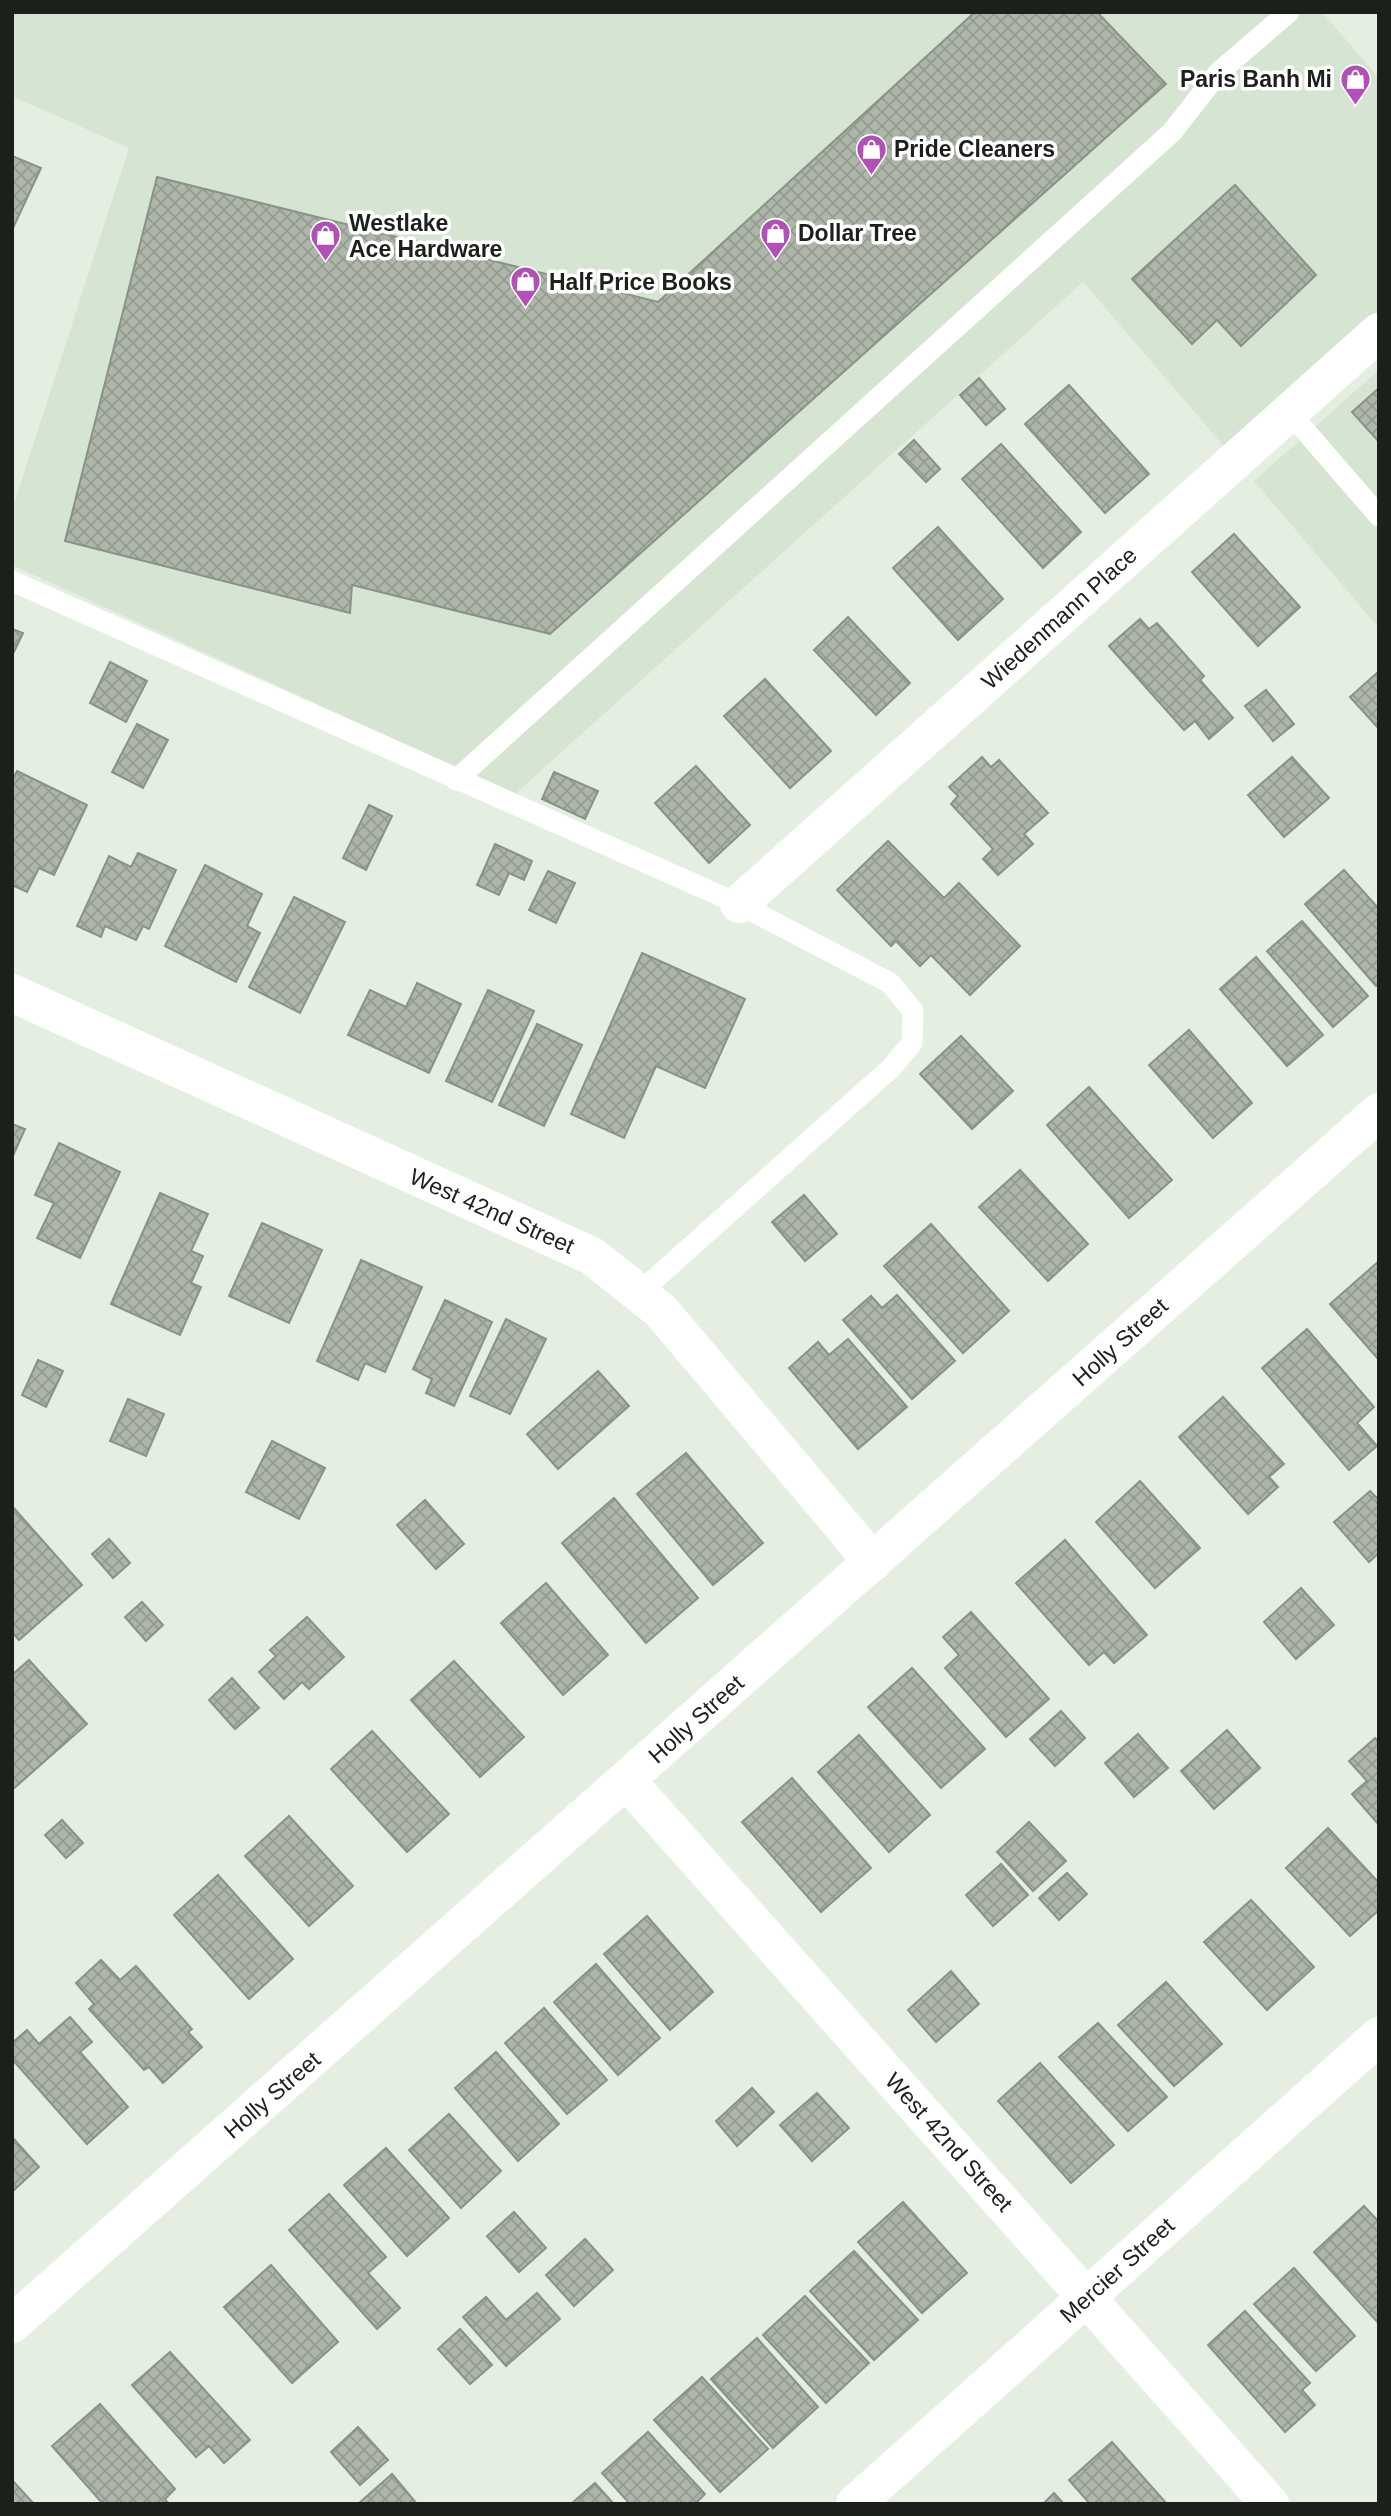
<svg xmlns="http://www.w3.org/2000/svg" width="1391" height="2516" viewBox="0 0 1391 2516" font-family="Arial,sans-serif">
	<defs>
		<pattern id="building-cross-hatch" width="8" height="8" patternUnits="userSpaceOnUse" patternTransform="scale(1.75)"><rect width="8" height="8" fill="#adb6a9"/><path d="M0 0l8 8M0 8l8-8" fill="none" stroke="#949c91"/></pattern>
	</defs>
	<rect width="100%" height="100%" fill="#e5efe1"/>
	<g fill="#d6e5d1">
		<path d="M12 12H1322L1379 78V316L1227 450 1083 282 515 794 12 565V510L129 148 12 96Z"/>
		<path d="M1379 370V628L1254 481Z"/>
	</g>
	<g fill="url(#building-cross-hatch)" stroke="#899286" stroke-width="2">
		<path d="M975 12H1097L1166 84 550 634 352 585 350 613 65 541 157 177 658 302Z"/>
		<path d="M12 156 41 168 13 228 12 227Z"/>
		<path d="M1235 185 1316 275 1241 346 1217 320 1192 344 1132 279Z"/>
		<path d="M979 378 1005 409 986 425 960 395Z"/>
		<path d="M1069 385 1149 474 1105 513 1025 424Z"/>
		<path d="M1379 388V442L1352 412Z"/>
		<path d="M914 440 940 469 926 482 899 454Z"/>
		<path d="M1001 444 1081 532 1043 568 962 479Z"/>
		<path d="M938 527 1003 599 958 640 893 568Z"/>
		<path d="M1234 534 1300 607 1258 646 1192 572Z"/>
		<path d="M848 617 910 683 876 715 814 650Z"/>
		<path d="M1140 619 1149 629 1157 623 1204 676 1200 680 1233 718 1209 739 1195 721 1184 730 1109 646Z"/>
		<path d="M12 629 23 633 12 656Z"/>
		<path d="M110 662 147 681 126 722 90 703Z"/>
		<path d="M1378 672H1379V729L1350 697Z"/>
		<path d="M765 679 831 751 790 788 724 716Z"/>
		<path d="M1266 690 1294 724 1273 741 1245 706Z"/>
		<path d="M137 724 168 740 143 788 112 772Z"/>
		<path d="M982 757 991 767 999 760 1048 813 1024 834 1033 844 998 875 983 859 993 849 951 804 958 796 949 787Z"/>
		<path d="M1292 757 1329 798 1284 837 1248 795Z"/>
		<path d="M696 766 750 825 709 863 655 803Z"/>
		<path d="M17 771 87 805 54 875 39 868 27 892 12 885V781Z"/>
		<path d="M554 772 598 791 585 819 542 799Z"/>
		<path d="M369 805 392 816 366 870 343 858Z"/>
		<path d="M888 841 944 898 959 883 1020 946 970 995 931 955 920 966 896 941 891 946 837 890Z"/>
		<path d="M495 844 532 861 524 880 509 873 499 895 477 885Z"/>
		<path d="M138 853 176 870 149 929 143 926 136 940 105 926 101 937 77 926 109 856 131 867Z"/>
		<path d="M205 865 262 894 247 926 260 933 236 982 165 946Z"/>
		<path d="M1344 870 1379 909V983L1376 986 1305 904Z"/>
		<path d="M548 871 575 883 556 923 529 910Z"/>
		<path d="M294 897 345 922 300 1013 249 987Z"/>
		<path d="M1302 921 1368 996 1333 1027 1267 951Z"/>
		<path d="M642 953 745 999 705 1088 656 1066 624 1138 571 1114Z"/>
		<path d="M1256 957 1323 1035 1287 1066 1220 989Z"/>
		<path d="M417 983 461 1004 429 1073 348 1035 370 990 406 1007Z"/>
		<path d="M488 990 534 1011 492 1102 446 1081Z"/>
		<path d="M537 1024 582 1045 544 1126 499 1105Z"/>
		<path d="M1189 1030 1252 1103 1213 1138 1149 1065Z"/>
		<path d="M961 1036 1013 1091 972 1129 920 1074Z"/>
		<path d="M1089 1087 1172 1180 1129 1218 1047 1125Z"/>
		<path d="M12 1124 25 1129 12 1158Z"/>
		<path d="M59 1143 120 1172 80 1258 37 1238 54 1203 35 1195Z"/>
		<path d="M1020 1170 1088 1244 1048 1281 979 1207Z"/>
		<path d="M160 1193 208 1214 191 1251 203 1256 191 1283 201 1287 180 1335 111 1304Z"/>
		<path d="M804 1195 837 1234 805 1261 772 1222Z"/>
		<path d="M262 1223 322 1250 289 1323 229 1296Z"/>
		<path d="M931 1224 1009 1311 963 1353 884 1266Z"/>
		<path d="M361 1260 422 1287 385 1372 365 1363 358 1380 317 1361Z"/>
		<path d="M1379 1261V1360L1330 1304Z"/>
		<path d="M897 1295 955 1361 912 1399 843 1320 871 1296 882 1308Z"/>
		<path d="M445 1300 492 1322 454 1406 426 1393 432 1379 413 1369Z"/>
		<path d="M506 1319 546 1339 510 1414 470 1396Z"/>
		<path d="M1307 1329 1374 1407 1357 1423 1377 1446 1349 1470 1262 1368Z"/>
		<path d="M848 1339 907 1407 858 1449 789 1368 818 1342 829 1355Z"/>
		<path d="M38 1360 63 1371 46 1407 22 1395Z"/>
		<path d="M598 1371 629 1406 558 1469 527 1434Z"/>
		<path d="M1223 1397 1284 1464 1269 1477 1278 1487 1248 1514 1179 1437Z"/>
		<path d="M128 1399 164 1414 146 1456 110 1441Z"/>
		<path d="M272 1441 325 1468 299 1519 246 1492Z"/>
		<path d="M686 1453 763 1543 713 1585 637 1494Z"/>
		<path d="M1140 1481 1200 1548 1155 1588 1096 1522Z"/>
		<path d="M1370 1491 1379 1500V1553L1369 1562 1334 1522Z"/>
		<path d="M614 1498 698 1598 646 1643 562 1543Z"/>
		<path d="M425 1500 464 1544 436 1569 397 1525Z"/>
		<path d="M12 1506 82 1585 19 1640 12 1632Z"/>
		<path d="M109 1539 130 1563 113 1578 92 1554Z"/>
		<path d="M1065 1540 1147 1635 1114 1663 1104 1652 1089 1665 1016 1583Z"/>
		<path d="M546 1583 608 1655 563 1695 501 1623Z"/>
		<path d="M1301 1588 1334 1625 1296 1659 1264 1622Z"/>
		<path d="M142 1602 163 1625 146 1641 125 1617Z"/>
		<path d="M971 1612 1049 1699 1006 1737 945 1668 959 1655 943 1637Z"/>
		<path d="M307 1617 344 1657 309 1689 302 1682 284 1699 259 1672 276 1656 270 1650Z"/>
		<path d="M29 1660 87 1724 12 1790V1675Z"/>
		<path d="M454 1661 524 1737 480 1777 411 1700Z"/>
		<path d="M912 1668 985 1749 941 1788 868 1707Z"/>
		<path d="M232 1678 259 1708 235 1729 209 1700Z"/>
		<path d="M1061 1711 1085 1738 1055 1766 1030 1739Z"/>
		<path d="M1227 1730 1260 1768 1214 1809 1181 1771Z"/>
		<path d="M372 1731 449 1814 407 1852 331 1769Z"/>
		<path d="M1138 1734 1168 1768 1134 1797 1105 1763Z"/>
		<path d="M859 1735 930 1815 889 1852 818 1772Z"/>
		<path d="M1375 1738 1379 1742V1825L1352 1794 1367 1781 1349 1761Z"/>
		<path d="M792 1778 871 1868 821 1912 742 1822Z"/>
		<path d="M289 1816 353 1886 309 1926 245 1856Z"/>
		<path d="M62 1820 83 1843 66 1858 45 1835Z"/>
		<path d="M1029 1822 1066 1861 1033 1891 997 1852Z"/>
		<path d="M1328 1828 1379 1883V1910L1350 1936 1286 1868Z"/>
		<path d="M1001 1864 1028 1895 993 1926 966 1895Z"/>
		<path d="M1067 1873 1087 1894 1059 1920 1039 1898Z"/>
		<path d="M218 1875 293 1959 249 1999 174 1915Z"/>
		<path d="M1251 1900 1314 1967 1267 2010 1204 1942Z"/>
		<path d="M647 1916 713 1992 670 2030 604 1954Z"/>
		<path d="M101 1960 120 1980 136 1966 192 2029 188 2032 202 2047 163 2083 149 2067 144 2070 89 2009 94 2004 76 1983Z"/>
		<path d="M596 1964 660 2038 618 2075 554 2002Z"/>
		<path d="M951 1971 979 2004 936 2042 908 2010Z"/>
		<path d="M1166 1982 1222 2044 1174 2086 1118 2025Z"/>
		<path d="M544 2008 607 2080 567 2114 505 2043Z"/>
		<path d="M70 2017 92 2042 80 2052 128 2107 87 2144 12 2059V2043L27 2030 39 2044Z"/>
		<path d="M1098 2023 1167 2097 1128 2131 1059 2057Z"/>
		<path d="M496 2052 559 2124 518 2161 455 2088Z"/>
		<path d="M1040 2063 1114 2145 1071 2183 998 2101Z"/>
		<path d="M752 2088 774 2112 737 2146 716 2121Z"/>
		<path d="M817 2093 849 2128 812 2161 780 2125Z"/>
		<path d="M449 2114 501 2171 461 2208 409 2150Z"/>
		<path d="M12 2137 39 2167 12 2192Z"/>
		<path d="M386 2148 449 2218 407 2256 344 2185Z"/>
		<path d="M329 2194 386 2257 368 2273 400 2308 377 2329 289 2230Z"/>
		<path d="M903 2202 967 2273 922 2313 858 2242Z"/>
		<path d="M1364 2206 1379 2222V2324L1314 2252Z"/>
		<path d="M514 2212 546 2248 519 2272 487 2236Z"/>
		<path d="M585 2239 613 2270 574 2306 546 2275Z"/>
		<path d="M854 2251 918 2320 874 2360 810 2291Z"/>
		<path d="M271 2265 338 2342 292 2383 224 2307Z"/>
		<path d="M1294 2268 1355 2336 1316 2371 1254 2304Z"/>
		<path d="M537 2293 560 2319 506 2366 463 2317 486 2297 506 2320Z"/>
		<path d="M805 2296 869 2363 826 2403 763 2335Z"/>
		<path d="M1245 2311 1310 2383 1302 2390 1315 2405 1285 2432 1208 2345Z"/>
		<path d="M460 2329 492 2365 470 2384 438 2349Z"/>
		<path d="M757 2338 818 2407 773 2448 711 2379Z"/>
		<path d="M170 2352 250 2440 224 2463 209 2446 196 2457 132 2385Z"/>
		<path d="M702 2377 768 2449 720 2492 654 2420Z"/>
		<path d="M100 2404 175 2489 165 2499 169 2504H103L52 2446Z"/>
		<path d="M358 2427 388 2460 360 2485 331 2452Z"/>
		<path d="M648 2432 705 2494 695 2504H630L602 2473Z"/>
		<path d="M1112 2442 1167 2504H1090L1069 2480Z"/>
		<path d="M392 2474 417 2504H358Z"/>
		<path d="M12 2480 34 2504H12Z"/>
		<path d="M595 2483 614 2504H571Z"/>
		<path d="M1054 2493 1064 2504H1043Z"/>
	</g>
	<g fill="none" stroke-linecap="round" stroke-linejoin="round">
		<g stroke="#fff" stroke-width="21">
			<path d="M1289 412 1379 516"/>
			<path d="M12 581 739 904 890 983 913 1011 912 1043 891 1068 639 1293"/>
			<path d="M456 780 1172 132 1219 72 1289 12"/>
		</g>
		<g stroke="#fff" stroke-width="38">
			<path d="M739 904 1379 332"/>
			<path d="M12 993 592 1256 661 1311 873 1562"/>
			<path d="M627 1781 1270 2504"/>
			<path d="M12 2324 1379 1112"/>
			<path d="M855 2504 1379 2036"/>
		</g>
	</g>
	<defs>
		<symbol id="shop-pin" viewBox="-11 -11 22 30"><path d="M0 17L-7.5 6A9.5 9.5 0 1 1 7.5 6Z" fill="#b150b7" stroke="#fff"/><path d="M-5-2.5h2.3a2.7 3.5 0 0 1 5.4 0H5L5.5 6h-11ZM-1.5-2.5h3a1.5 2.3 0 0 0-3 0Z" fill="#fff"/></symbol>
	</defs>
	<g fill-rule="evenodd">
		<use href="#shop-pin" x="1338" y="62" width="35" height="47"/>
		<use href="#shop-pin" x="854" y="132" width="35" height="47"/>
		<use href="#shop-pin" x="758" y="216" width="35" height="47"/>
		<use href="#shop-pin" x="308" y="218" width="35" height="47"/>
		<use href="#shop-pin" x="508" y="264" width="35" height="47"/>
	</g>
	<g text-anchor="middle" dominant-baseline="central" stroke-width="7" stroke-linejoin="round" paint-order="stroke">
		<g font-size="23" font-weight="bold" fill="#1c201b" stroke="#fff" text-anchor="start">
			<text x="1332" y="79" text-anchor="end">Paris Banh Mi</text>
			<text x="894" y="149">Pride Cleaners</text>
			<text x="349" y="223">Westlake<tspan x="349" dy="26">Ace Hardware</tspan></text>
			<text x="798" y="233">Dollar Tree</text>
			<text x="549" y="282">Half Price Books</text>
		</g>
		<g font-size="23" fill="#1c201b" stroke="#fff">
			<text transform="translate(1059 618) rotate(-42)">Wiedenmann Place</text>
			<text transform="translate(492 1211) rotate(24)">West 42nd Street</text>
			<text transform="translate(1120 1342) rotate(-42)">Holly Street</text>
			<text transform="translate(696 1719) rotate(-42)">Holly Street</text>
			<text transform="translate(272 2095) rotate(-41)">Holly Street</text>
			<text transform="translate(949 2142) rotate(48)">West 42nd Street</text>
			<text transform="translate(1117 2270) rotate(-42)">Mercier Street</text>
		</g>
	</g>
	<rect width="1391" height="2516" fill="none" stroke="#1c201b" stroke-width="28"/>
</svg>
